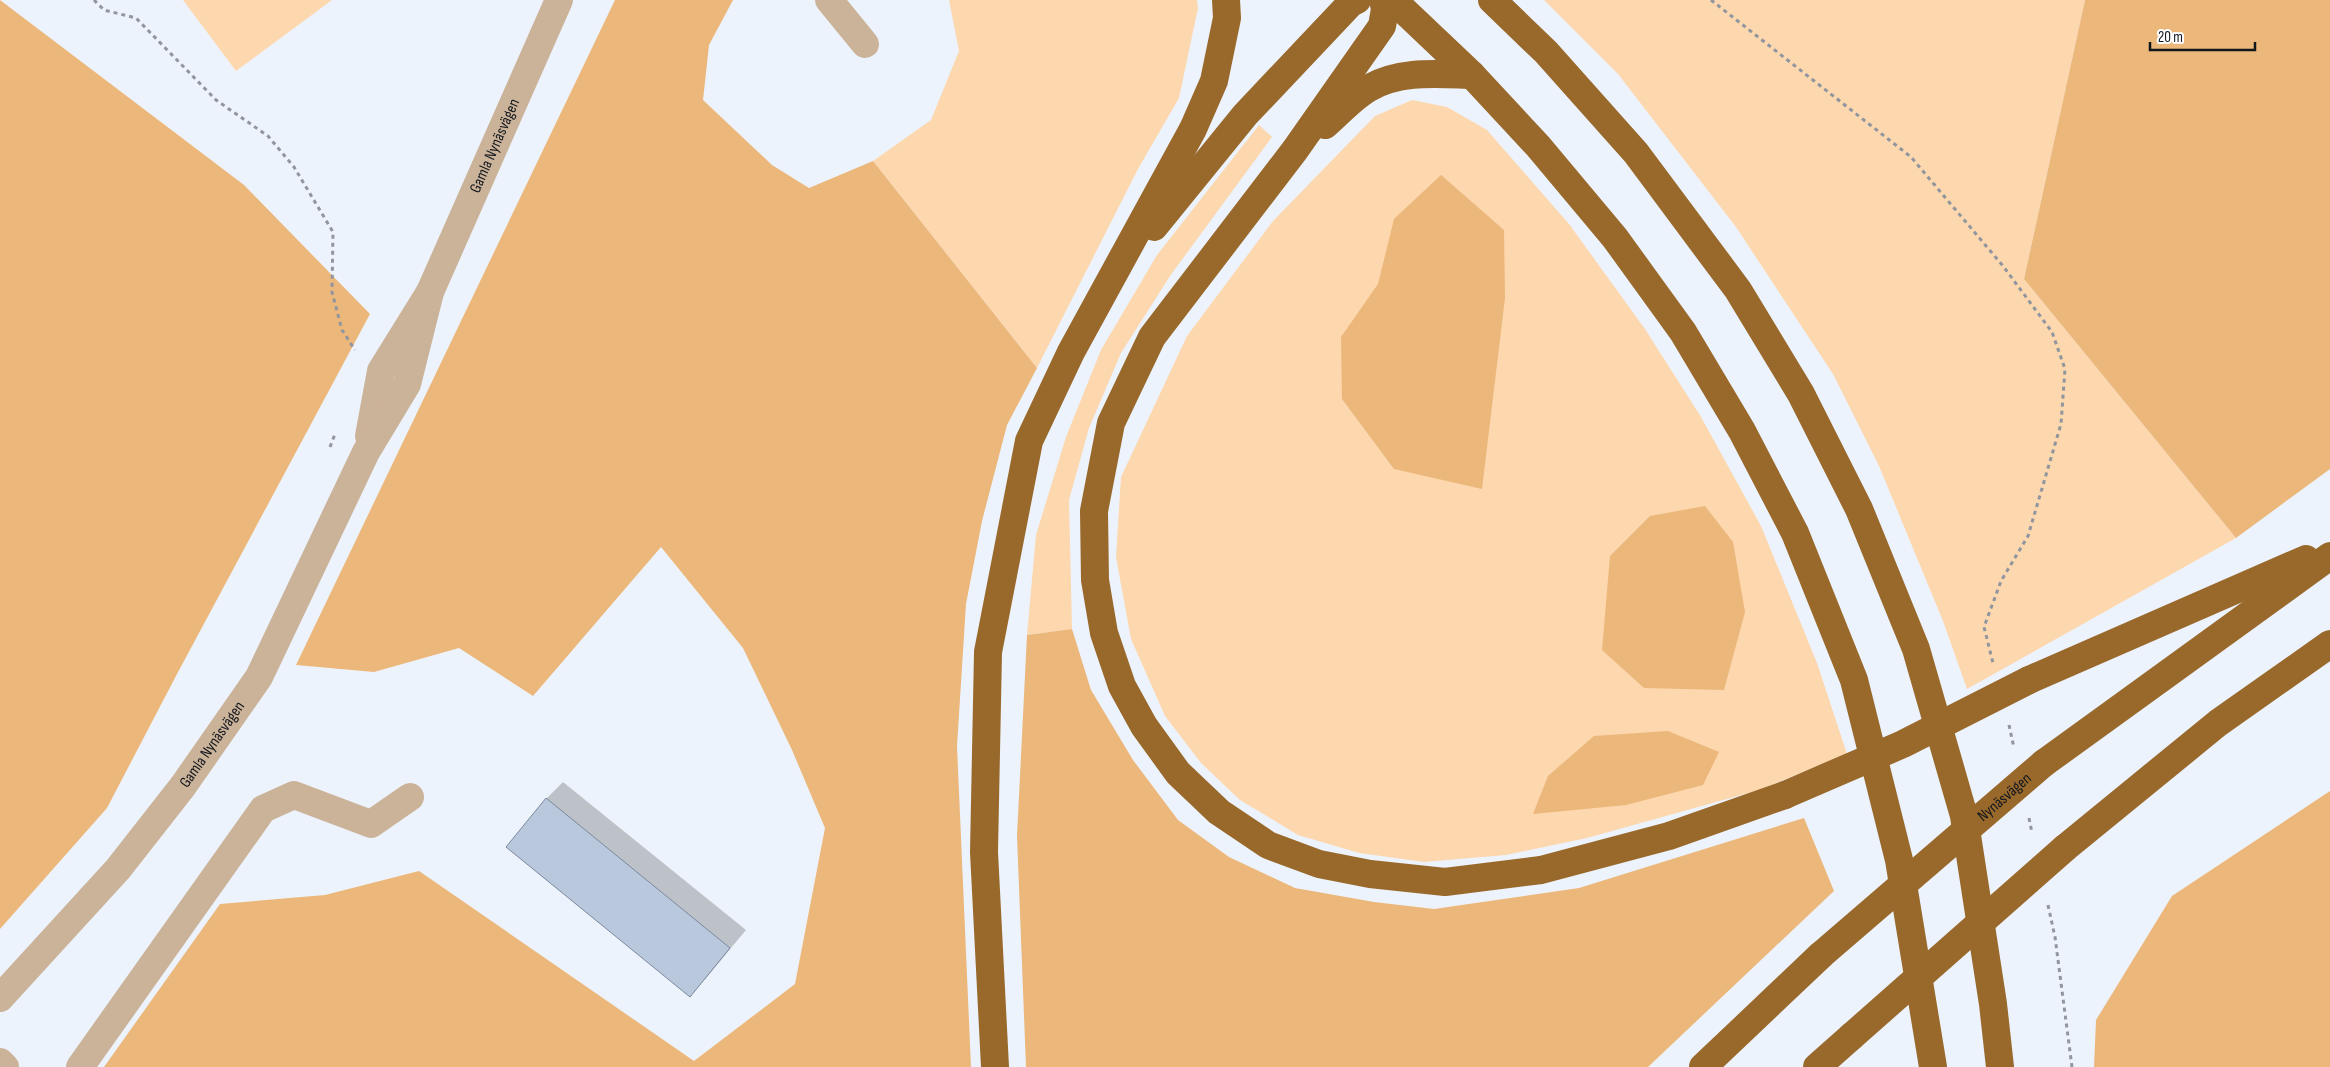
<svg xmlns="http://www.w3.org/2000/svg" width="2330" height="1067" viewBox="0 0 2330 1067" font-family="'Sofia Sans Condensed',sans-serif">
	<rect width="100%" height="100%" fill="#edf3fc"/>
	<g fill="#fdd7ae">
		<path d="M183 0H332L236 71Z"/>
		<path d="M949 0H1197L1198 8 1179 98 1138 169 1037 368 873 161 931 120 959 51Z"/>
		<path d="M1544 0H2085L2024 279 2236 538 1967 689 1943 621 1879 466 1833 374 1736 227 1618 74Z"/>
		<path d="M1412 100 1447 107 1487 130 1569 224 1645 329 1701 417 1761 526 1817 663 1847 754 1759 790 1587 838 1506 855 1424 862 1359 853 1298 835 1240 800 1201 763 1165 716 1131 639 1116 557 1121 477 1187 336 1273 221 1375 116Z"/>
		<path d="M1259 125 1272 137 1170 276 1121 353 1089 428 1069 500 1072 629 1027 635 1036 535 1066 437 1101 350 1157 255Z"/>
	</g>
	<g fill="#ecb77a">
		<path d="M0 0 244 185 370 314 177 674 107 808 0 929Z"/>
		<path d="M615 0H733L709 45 703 100 772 165 809 188 873 161 1037 368 1007 425 982 521 966 604 957 746 971 1067H104L220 904 325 895 419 871 694 1061 795 984 825 828 792 750 743 648 661 547 533 696 459 648 374 672 296 665Z"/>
		<path d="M2085 0H2330V469L2236 538 2024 279Z"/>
		<path d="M1441 175 1504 230 1505 298 1482 489 1394 469 1342 399 1341 337 1378 284 1394 219Z"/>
		<path d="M1705 506 1733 542 1745 612 1724 690 1644 688 1602 650 1610 556 1650 516Z"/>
		<path d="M1072 629 1091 690 1133 760 1178 820 1229 857 1295 888 1374 902 1434 909 1579 888 1804 818 1834 891 1648 1067H1026L1017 836 1027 635Z"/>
		<path d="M1668 731 1719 752 1703 785 1626 805 1533 814 1548 776 1594 736Z"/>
		<path d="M2330 791V1067H2094L2096 1020 2172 896Z"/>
	</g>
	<path fill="#0003" d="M563 782 746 930 706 978 690 995 546 799Z"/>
	<path fill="#bac8de" stroke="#7b889d" d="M546 798 730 948 690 997 506 847Z"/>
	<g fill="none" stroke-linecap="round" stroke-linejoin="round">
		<g stroke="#90959e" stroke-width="3" stroke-dasharray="4 4" stroke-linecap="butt">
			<path d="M94 0 104 10 136 18 216 100 268 136 294 167 333 232 332 292 342 330 355 350"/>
			<path d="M1711 0 1911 157 2003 266 2052 332 2065 369 2061 424 2028 536 2001 581 1984 627 1993 663"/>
			<path d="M330 447 335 434"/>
			<path d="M2009 725 2014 748"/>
			<path d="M2029 818 2032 833"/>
			<path d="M2048 905 2055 937 2072 1067"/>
		</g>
		<g stroke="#cbb399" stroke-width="28">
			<path d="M829 0 865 44"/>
			<path id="s1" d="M369 436 381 371 430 292 559 0"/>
			<path id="s2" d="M0 998 118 869 183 786 259 677 366 452 407 384 430 292"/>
			<path d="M0 1062 5 1067"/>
			<path d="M80 1067 263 809 294 795 371 824 410 797"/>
		</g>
		<g stroke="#99692c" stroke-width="28">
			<path d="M1383 0 1385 9 1382 26 1295 150 1152 337 1111 423 1094 511 1095 580 1104 633 1122 686 1144 726 1178 773 1219 812 1268 845 1319 864 1370 874 1445 882 1541 870 1669 836 1785 795"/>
			<path d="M1393 0 1472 75 1538 146 1615 238 1683 332 1742 431 1795 533 1854 680 1899 860 1933 1067"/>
			<path d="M1492 0 1546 52 1636 153 1738 290 1801 394 1859 509 1916 649 1964 816 1993 1004 2000 1067"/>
			<path d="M1325 125C1339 113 1353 97 1369 88 1400 70 1437 74 1472 75"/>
			<path d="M1154 227 1245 115 1351 3 1357 0"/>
			<path d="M2029 680 2306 559"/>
			<path d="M2044 763 2330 556"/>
			<path d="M2065 848 2218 723 2330 644"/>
			<path d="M995 1067 984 852 988 652 1029 441 1071 352 1193 129 1214 81 1227 18 1226 0"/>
			<path d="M1703 1067 1821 955"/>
			<path d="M1817 1067 1852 1036"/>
		</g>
		<g stroke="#99692c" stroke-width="28">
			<path d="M1785 795 1903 744 2029 680"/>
			<path id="s3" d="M1821 955 2044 763"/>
			<path d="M1852 1036 2065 848"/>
		</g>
	</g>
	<g text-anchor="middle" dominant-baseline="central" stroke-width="4.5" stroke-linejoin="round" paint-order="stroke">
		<g font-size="16" fill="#12171e" stroke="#fff">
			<text stroke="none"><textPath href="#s1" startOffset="319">Gamla Nynäsvägen</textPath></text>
			<text stroke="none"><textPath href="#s2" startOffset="331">Gamla Nynäsvägen</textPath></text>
			<text stroke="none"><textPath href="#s3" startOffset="242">Nynäsvägen</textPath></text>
		</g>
	</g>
	<path d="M2150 42v8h105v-8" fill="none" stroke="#12171e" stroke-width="2.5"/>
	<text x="2158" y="42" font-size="15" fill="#12171e" stroke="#ffffff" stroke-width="4" paint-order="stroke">20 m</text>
</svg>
